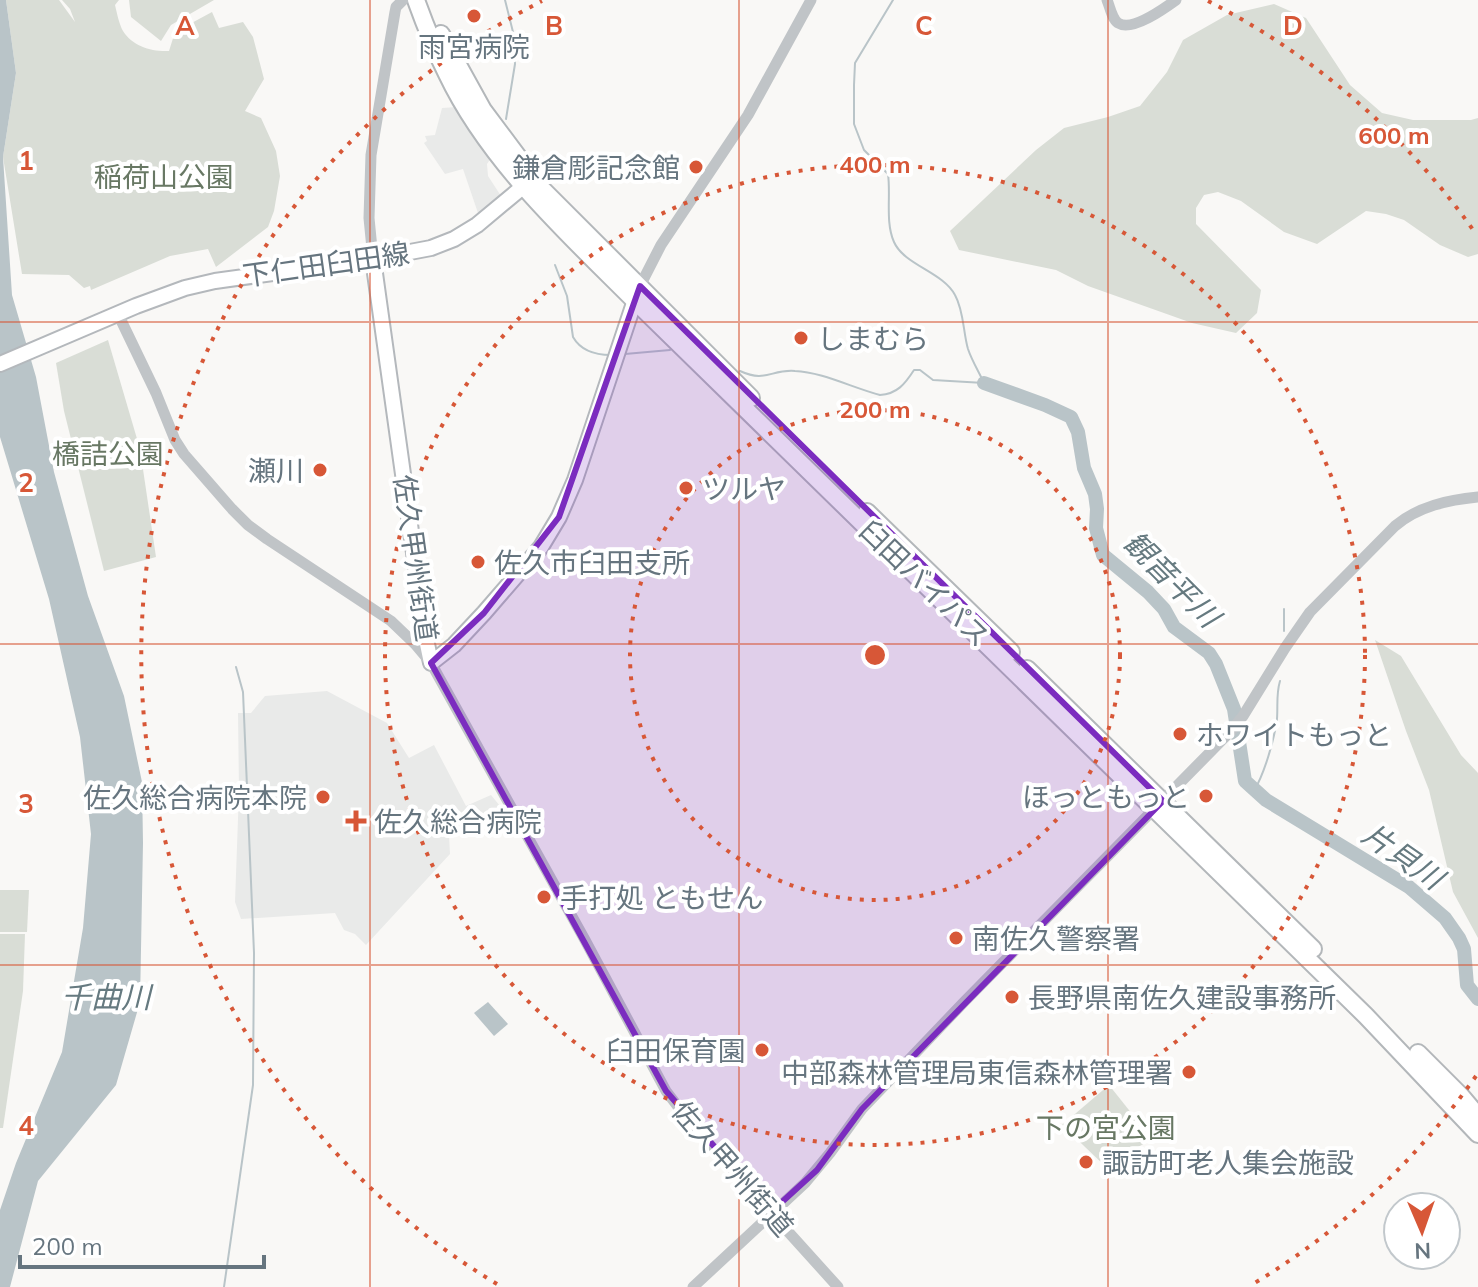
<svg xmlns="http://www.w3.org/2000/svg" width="1478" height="1287" viewBox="0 0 1478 1287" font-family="Mulish,'Noto Sans JP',sans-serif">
	<rect width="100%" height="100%" fill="#f9f8f6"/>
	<g fill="#e9eae9">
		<path d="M457 107 491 158 487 164 488 176 501 196 478 213 463 169 445 174 424 143 427 141 425 136 435 135 442 108Z"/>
		<path d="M327 691 387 723 409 758 434 745 466 806 491 795 500 806 449 835 450 854 366 945 355 934 344 930 335 913 241 919 235 902 239 791 238 713H251L265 696Z"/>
	</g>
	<g fill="#d9ddd6">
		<path d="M6 0H59L75 22 70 9 62 0H119L115 5C117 13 119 24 123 31 132 46 152 52 169 51L175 32 212 12 219 28 243 22 253 37 264 79 245 111 261 118 276 151 280 176 274 211 268 227 216 267 208 249 170 256 91 290 90 286 84 288 69 275 22 274 3 157 16 73Z"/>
		<path d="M129 0H214L171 25 161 41 131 17Z"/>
		<path d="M1274 4 1306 18 1350 85 1382 113 1413 120H1471L1478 118V254L1468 257 1440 245 1404 220 1386 214 1366 211 1317 244 1284 232 1241 201 1218 192 1204 195 1196 208V224L1261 290 1257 313 1236 333 1192 323 1088 286 1056 270 959 250 950 231 1036 150 1064 128 1108 117 1140 106 1167 72 1183 40 1227 15Z"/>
		<path d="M108 340 140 449 156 557 104 571 64 411 56 363Z"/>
		<path d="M1375 640 1401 656 1461 755 1478 773V938L1453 892 1429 790 1406 731Z"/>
		<path d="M0 890H29L27 932H0Z"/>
		<path d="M0 934H25L23 991 3 1128H0Z"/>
		<path d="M1109 1085 1152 1139 1105 1166 1062 1125Z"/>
	</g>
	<g fill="#b9c4c8">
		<path d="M0 0H6L16 73 3 157 12 295 36 377 54 472 88 596 124 696 142 782 143 843 140 1002 116 1085 38 1181 10 1287H0V1210L16 1163 62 1052 83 928 91 834 80 737 49 599 0 437Z"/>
		<path d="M488 1002 508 1024 494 1036 474 1013Z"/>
	</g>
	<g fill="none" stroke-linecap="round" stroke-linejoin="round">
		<g stroke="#b9c4c8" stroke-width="2">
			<path d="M505 0 513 32 515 64 506 119"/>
			<path d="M555 265 567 296 573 337C581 351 596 355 611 355"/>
			<path d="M625 354 670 350"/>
			<path d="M740 371C766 383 771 369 795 371 822 372 853 388 880 395 897 394 905 384 914 370H920L933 380 984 383C979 372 972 361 968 349 963 332 964 311 955 295 943 272 904 265 894 242 885 222 891 195 888 174L864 150 854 124V85L855 63 893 0"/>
			<path d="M1284 609V631"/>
			<path d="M1254 791C1265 772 1274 740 1277 719 1278 705 1276 694 1280 681"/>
			<path d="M224 1287 253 1085 254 953 243 692 236 667"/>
		</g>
		<path stroke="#b9c4c8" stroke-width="14" d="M984 383 1045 405 1071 417 1078 432 1084 468 1095 494 1097 509 1096 528 1103 555 1148 592 1164 609 1174 627 1209 653 1216 664 1234 709 1245 781 1266 800 1409 887 1445 918 1459 938 1464 949 1467 985 1478 999"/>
		<defs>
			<g id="major">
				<path d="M373 259 426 639 431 663 454 645 484 613 541 547 559 517 575 480 637 294"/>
				<path d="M0 364 136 306 185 288 215 281 373 259 431 248 454 239 477 225 531 180"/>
			</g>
			<g id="highway">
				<path d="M416 0C425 25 435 50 447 74 489 162 567 233 635 301L1366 1016 1478 1134"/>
				<path d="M441 34 483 110 542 189 751 398"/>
				<path d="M867 512 1011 652"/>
				<path d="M1027 669 1313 949"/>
				<path d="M1418 1053 1461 1096 1478 1116"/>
			</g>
		</defs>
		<use href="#major" stroke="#b4b8bc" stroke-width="18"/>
		<use href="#highway" stroke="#b3b7ba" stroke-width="20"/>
		<g stroke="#c0c4c7" stroke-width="11">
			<path d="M1107 0C1110 7 1112 19 1118 23 1132 32 1165 8 1176 0"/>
			<path d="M373 259 369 218 371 155 395 12 396 7 403 0"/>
			<path d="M640 286 661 245 748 115 811 0"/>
			<path d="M118 314 156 393 175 440 184 454 232 509 248 525 267 539 391 621 415 644 431 663 585 940 666 1091 692 1125 838 1287"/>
			<path d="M693 1287 805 1183 830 1153 862 1109 964 1002 1231 731 1243 716 1285 648 1310 612 1395 526C1419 506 1448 500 1478 497"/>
		</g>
		<use href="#major" stroke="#fff" stroke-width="14"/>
		<use href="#highway" stroke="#fff" stroke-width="16"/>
	</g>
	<path fill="#7b2cbf" fill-opacity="0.2" stroke="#7b2cbf" stroke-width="6" stroke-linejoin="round" d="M640 286 1163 801 862 1109 817 1170 771 1212 666 1091 431 663 484 613 559 517Z"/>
	<path fill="none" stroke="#d75737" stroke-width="2" stroke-opacity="0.55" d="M370 0V1287M739 0V1287M1108 0V1287M0 322H1478M0 644H1478M0 965H1478"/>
	<g fill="none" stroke="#d75737" stroke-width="4" stroke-dasharray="4 8">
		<circle cx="875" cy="655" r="245"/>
		<circle cx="875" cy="655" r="490"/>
		<path d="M1476 1076A734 734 0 0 1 1253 1284M497 1284A734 734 0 0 1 542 1M1208 1A734 734 0 0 1 1476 234"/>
	</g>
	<g fill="#d75737" stroke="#fff" stroke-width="3">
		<circle cx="474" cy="16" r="8"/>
		<circle cx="696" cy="167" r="8"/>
		<circle cx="801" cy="338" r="8"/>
		<circle cx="320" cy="470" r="8"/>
		<circle cx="686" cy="488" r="8"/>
		<circle cx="478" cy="562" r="8"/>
		<circle cx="1180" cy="734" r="8"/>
		<circle cx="1206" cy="796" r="8"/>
		<circle cx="323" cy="797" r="8"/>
		<path d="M352 809h8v8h8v8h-8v8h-8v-8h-8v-8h8z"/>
		<circle cx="544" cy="897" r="8"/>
		<circle cx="956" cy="938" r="8"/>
		<circle cx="1012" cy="997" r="8"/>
		<circle cx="762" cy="1050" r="8"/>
		<circle cx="1189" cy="1072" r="8"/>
		<circle cx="1086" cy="1162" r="8"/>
	</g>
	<g text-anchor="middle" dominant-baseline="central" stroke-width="8" stroke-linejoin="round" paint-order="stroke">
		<g font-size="28" fill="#66757f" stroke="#fff" text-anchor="start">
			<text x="474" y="46" text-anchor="middle">雨宮病院</text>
			<text x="680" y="167" text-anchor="end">鎌倉彫記念館</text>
			<text x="817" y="338">しまむら</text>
			<text x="304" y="470" text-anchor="end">瀬川</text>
			<text x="702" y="488">ツルヤ</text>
			<text x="494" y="562">佐久市臼田支所</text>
			<text x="1196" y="734">ホワイトもっと</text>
			<text x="1190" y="796" text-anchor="end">ほっともっと</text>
			<text x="307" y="797" text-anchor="end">佐久総合病院本院</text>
			<text x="374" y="821">佐久総合病院</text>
			<text x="560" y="897">手打処 ともせん</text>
			<text x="972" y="938">南佐久警察署</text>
			<text x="1028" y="997">長野県南佐久建設事務所</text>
			<text x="746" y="1050" text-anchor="end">臼田保育園</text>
			<text x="1173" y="1072" text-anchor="end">中部森林管理局東信森林管理署</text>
			<text x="1102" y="1162">諏訪町老人集会施設</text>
		</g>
		<g font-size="28" fill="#687864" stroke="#fff">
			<text x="164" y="176">稲荷山公園</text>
			<text x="108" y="453">橋詰公園</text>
			<text x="1106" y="1127">下の宮公園</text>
		</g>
		<g font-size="28" fill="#66757f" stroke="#fff">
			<text transform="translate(326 264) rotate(-8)">下仁田臼田線</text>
			<text transform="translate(416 558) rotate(82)">佐久甲州街道</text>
			<text transform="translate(925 583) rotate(44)">臼田バイパス</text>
			<text transform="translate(733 1168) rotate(49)">佐久甲州街道</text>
		</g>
		<g font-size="30" font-style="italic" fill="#667a80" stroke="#fff">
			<text transform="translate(1172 579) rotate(45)">観音平川</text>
			<text transform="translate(1403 856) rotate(35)">片貝川</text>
			<text x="106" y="997">千曲川</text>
		</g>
	</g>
	<g font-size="26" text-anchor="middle" font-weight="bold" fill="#d75737" stroke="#fff" stroke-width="8" stroke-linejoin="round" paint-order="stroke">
		<text x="185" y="35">A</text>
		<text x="554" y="35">B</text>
		<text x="924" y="35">C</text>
		<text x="1293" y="35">D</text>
		<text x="26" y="170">1</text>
		<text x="26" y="492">2</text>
		<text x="26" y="813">3</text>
		<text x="26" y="1135">4</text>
	</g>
	<circle cx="875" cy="655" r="12" fill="#d75737" stroke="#fff" stroke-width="4"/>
	<g font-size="24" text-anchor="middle" font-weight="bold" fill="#d75737" stroke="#fff" stroke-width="8" stroke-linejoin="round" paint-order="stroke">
		<text x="1394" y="144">600 m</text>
		<text x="875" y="173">400 m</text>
		<text x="875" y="418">200 m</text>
	</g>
	<g transform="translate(1422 1231) rotate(178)"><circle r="38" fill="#ffffff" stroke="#c2c8cc" stroke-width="2"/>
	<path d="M0-6L14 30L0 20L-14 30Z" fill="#d75737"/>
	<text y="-12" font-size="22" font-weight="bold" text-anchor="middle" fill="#66757f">N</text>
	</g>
	<path d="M20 1255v12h244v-12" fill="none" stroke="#66757f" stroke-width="4"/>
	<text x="32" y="1255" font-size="24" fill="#66757f" stroke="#ffffff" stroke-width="6" paint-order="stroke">200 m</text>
</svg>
